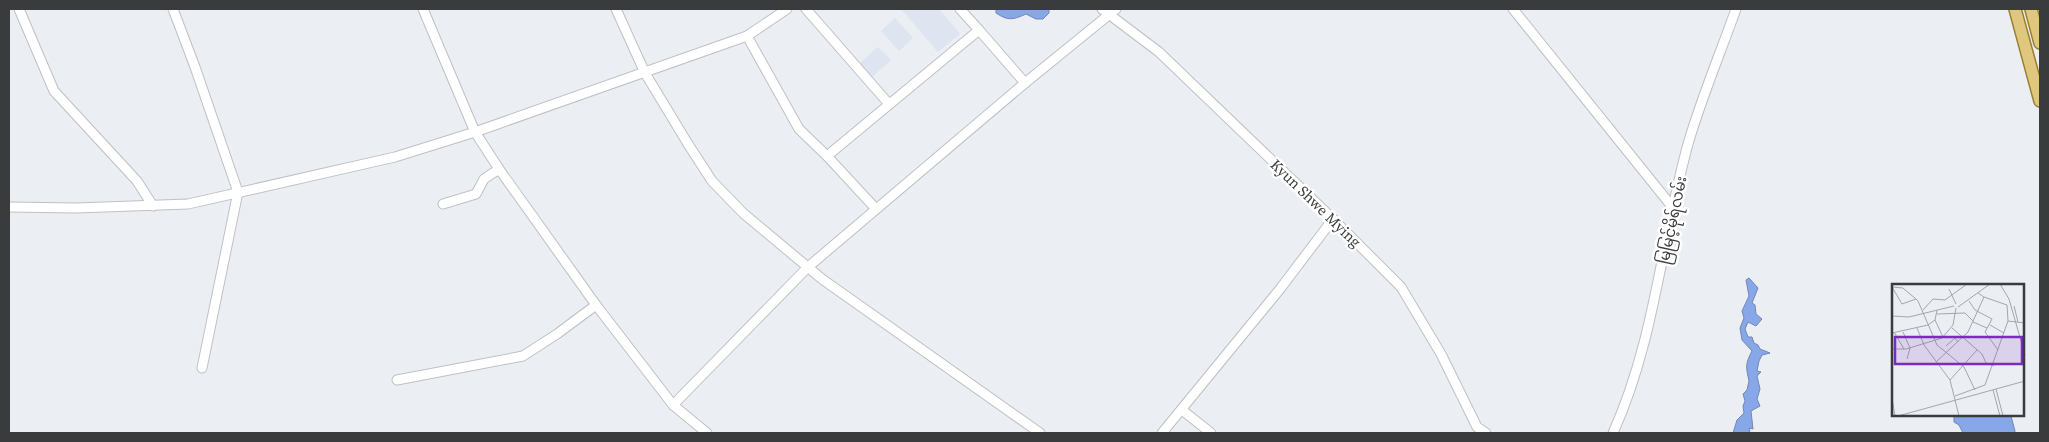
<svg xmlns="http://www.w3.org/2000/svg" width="2049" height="442" viewBox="0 0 2049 442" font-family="'Source Serif 4','Noto Sans Myanmar',serif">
	<rect width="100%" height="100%" fill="#ebeef3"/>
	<g fill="#dee4f0">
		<path d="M901 9H939L960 34 938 52Z"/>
		<path d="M895 18 913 38 899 51 881 31Z"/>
		<path d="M878 47 891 60 871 78 859 64Z"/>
	</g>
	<g fill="#88a7e8" stroke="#7187b5">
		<path d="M996 9H1049V13L1043 19H1036L1026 14C1013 20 1008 21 996 13Z"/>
		<path d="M1749 278 1758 288 1752 303 1755 305 1756 314 1762 319 1756 326 1748 322 1745 329 1748 337H1752L1754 343 1758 345 1760 349 1770 353 1762 355 1759 361 1757 371 1761 372 1757 376 1760 389 1757 399 1760 406 1751 411 1753 429 1749 428 1750 433H1733L1737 420 1744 413 1743 406 1745 401 1743 394 1747 390 1749 381C1746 367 1745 364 1752 351L1742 340 1740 328 1744 318 1742 311 1749 296 1746 280Z"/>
		<path d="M1954 416H2011L2015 431V433H1963L1959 425 1954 422Z"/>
	</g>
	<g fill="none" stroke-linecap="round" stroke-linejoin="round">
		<defs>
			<g id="minor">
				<path d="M19 9 54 91 137 181 153 206"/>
				<path d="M173 9 195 67 238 192 202 368"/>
				<path d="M423 9 475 132 499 169 596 305 673 405 707 433"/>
				<path d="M616 9 645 73 688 144 712 181 743 213 822 279 1040 433"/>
				<path d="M806 9 889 104"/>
				<path d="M960 9 979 30"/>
				<path d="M1102 9 1159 52 1333 219 1401 287 1441 354 1477 427 1486 433"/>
				<path d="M1513 9 1674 209"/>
				<path d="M747 36 799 129 827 156 876 209"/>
				<path d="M827 156 979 30 1025 83"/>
				<path d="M443 204 476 194 484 179 499 169"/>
				<path d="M9 207 76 208 188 204 395 157 475 132 747 36 787 9"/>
				<path d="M397 380 523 356 557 334 596 305"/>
				<path d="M673 405 808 267 1025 83 1116 9"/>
				<path d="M1182 410 1211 433"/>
				<path d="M1162 433 1280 289 1333 219"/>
				<path d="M1613 433C1655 340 1661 242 1688 144 1701 99 1720 54 1736 9"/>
			</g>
			<g id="major">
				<path d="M2015 9 2040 101"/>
				<path d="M2031 9 2040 43"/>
			</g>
		</defs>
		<use href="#minor" stroke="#bec0c5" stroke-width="11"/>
		<use href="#major" stroke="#987f2f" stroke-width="14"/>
		<use href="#minor" stroke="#fff" stroke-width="9"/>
		<use href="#major" stroke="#dfc87d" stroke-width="11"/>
	</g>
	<g text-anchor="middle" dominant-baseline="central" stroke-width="5" stroke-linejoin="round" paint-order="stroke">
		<g font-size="15" fill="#3a3b3d" stroke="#fff">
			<text transform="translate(1316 203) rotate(44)">Kyun Shwe Mying</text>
			<text transform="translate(1672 220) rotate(-78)">မြမြင့်မိုရ်လမ်း</text>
		</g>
	</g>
	<g transform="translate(1892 284)">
		<rect width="132" height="132" fill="#ebeef3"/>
		<path fill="none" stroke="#a4a6aa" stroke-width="1" d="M108 0 117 15 133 71M57 5 64 20M92 13 115 21 116 37 133 39M24 15 10 20 0 3 11 4 12 5 24 15 26 17 45 61 72 83 83 106M77 17 83 26 100 35 93 48 106 66M122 22 126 38M66 23 98 0M31 26 41 15 53 16 75 0M45 30 73 29 81 37M0 32 17 33 62 22M43 36 51 53M81 38 95 44M98 41 112 49M25 44 32 61 58 96 67 132M60 44 90 70 94 79 102 82M2 48 12 65M11 48 18 64 15 75M0 49 36 41 43 36 45 26M54 62 63 54 66 58M0 65H14L50 54 61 41 64 24M44 78 76 48 92 13 86 9M58 96 85 66M104 105 111 132M101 106 108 132M63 112 93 101 116 37M0 114 3 132M6 132 133 97"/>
		<path fill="#7b2cbf" fill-opacity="0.15" stroke="#7b2cbf" stroke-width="2.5" d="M3 53H130V80H3Z"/>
		<rect width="132" height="132" fill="none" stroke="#3a3b3d" stroke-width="2.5"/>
	</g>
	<rect width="2049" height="442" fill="none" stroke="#3a3b3d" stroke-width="20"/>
</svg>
